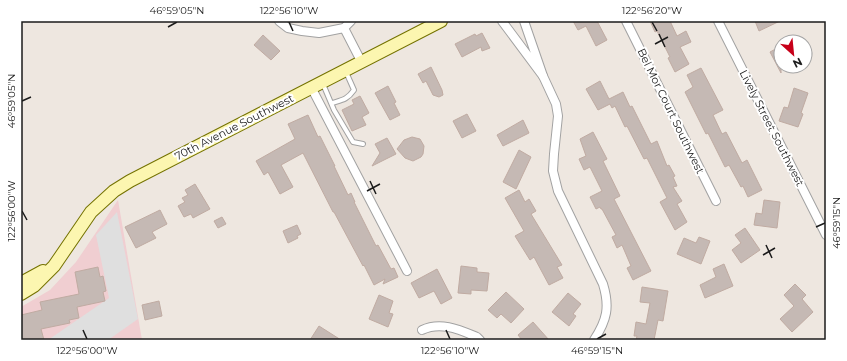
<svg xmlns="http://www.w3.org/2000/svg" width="847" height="361" viewBox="0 0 847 361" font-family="Montserrat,sans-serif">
	<rect width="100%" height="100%" fill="#eee7e0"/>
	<path fill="#f0ced1" d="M118 200 142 340H21V307L50 290 76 262Z"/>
	<path fill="#dfdfdf" d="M117 212 138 319 108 340H48L109 298 96 235Z"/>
	<g fill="#c5b9b4" stroke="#c0aba2">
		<path d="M573 21H597L607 40 596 46 586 26 578 30Z"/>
		<path d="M650 21H670L677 36 686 31 691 42 680 47 689 64 675 72 668 58 670 57 657 31 655 32Z"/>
		<path d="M755 21H780L759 31Z"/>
		<path d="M482 33 490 48 482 51 481 47 462 57 455 44 475 34 476 36Z"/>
		<path d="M263 35 280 51 271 60 254 45Z"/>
		<path d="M781 46V73L770 52Z"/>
		<path d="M431 67 442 90 443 95 439 97 433 95 426 81 423 83 418 74Z"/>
		<path d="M701 68 723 110 713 115 722 134 726 132 742 163 747 160 762 190 748 197 743 186 741 187 729 165 725 167 708 133 706 134 685 92 693 87 687 75Z"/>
		<path d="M600 81 609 99 623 92 630 107 632 106 651 144 657 141 667 166 669 165 675 176 673 177 677 186 673 187 682 201 677 204 687 222 675 230 660 202 667 198 647 158 644 159 627 126 625 127 615 106 612 108 610 104 598 110 586 89Z"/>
		<path d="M388 86 396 102 394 103 400 115 390 120 375 93Z"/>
		<path d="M794 88 808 93 801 113 803 114 798 127 779 121 784 107 788 108Z"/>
		<path d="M360 96 369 113 362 117 366 125 352 131 342 110 354 104 352 100Z"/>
		<path d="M467 114 476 131 462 138 453 121Z"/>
		<path d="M308 115 318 137 320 136 335 166H334L348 195 351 193 355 202H354L376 246 378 245 391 269 394 268 398 277 383 284 385 279 374 285 364 265 363 266 334 212H333L303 153 281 165 293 187 280 194 268 172 264 175 256 161 295 139 288 124Z"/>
		<path d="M523 120 529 133 503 146 497 135Z"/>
		<path d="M593 132 607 159 603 161 620 196 614 199 651 271 633 280 627 268 631 266 622 245 617 248 612 237 616 235 602 209H601L600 207 596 209 590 197 602 191 590 167 584 170 579 159 586 156 580 139Z"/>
		<path d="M412 137 420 139 424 146 423 154 421 157 413 161 405 158 397 149 404 140Z"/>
		<path d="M387 138 396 154 372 166 380 153 375 144Z"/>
		<path d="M519 150 531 157 516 189 503 182Z"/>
		<path d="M195 184 210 209 193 218 191 214 184 217 178 206 185 202 182 198 188 195 185 190Z"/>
		<path d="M519 190 525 202 529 199 536 211 531 214 562 265 557 267 563 278 549 285 534 257 530 260 515 236 524 231 505 198Z"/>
		<path d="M764 200 780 202 777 228 754 225 756 213 762 214Z"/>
		<path d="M160 210 167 224 152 232 156 238 136 248 125 227Z"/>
		<path d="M222 217 226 224 218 228 214 221Z"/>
		<path d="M297 225 301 234 297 236 298 238 288 243 283 231Z"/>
		<path d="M745 228 760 250 741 263 732 250 741 243 735 235Z"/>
		<path d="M699 237 710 241 701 264 677 254 684 238 696 243Z"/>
		<path d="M724 264 733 286 705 298 700 285 716 277 713 269Z"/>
		<path d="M461 266 477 268V272L489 273 487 291 471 290V294L458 293Z"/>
		<path d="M98 267 100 277 103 276 106 291 103 292 105 301 77 307 79 318 69 320 70 323 41 329 44 340H21V315L42 310 40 302 79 294 75 272Z"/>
		<path d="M437 269 452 298 441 304 434 291 419 298 411 283Z"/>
		<path d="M795 284 806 295 802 299 813 312 792 332 780 319 794 306 784 295Z"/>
		<path d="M642 287 668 291 663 321 658 320 654 340H636L637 336H634L636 322 646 324 650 303 640 302Z"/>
		<path d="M506 292 524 309 511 323 501 314 497 318 488 310Z"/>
		<path d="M568 293 581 304 573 314 576 316 569 326 552 312Z"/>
		<path d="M379 295 393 301 389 313 393 314 388 327 369 319Z"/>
		<path d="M159 301 162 316 145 320 142 305Z"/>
		<path d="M533 322 549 340H522L518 335Z"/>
		<path d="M319 326 341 340H310Z"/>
	</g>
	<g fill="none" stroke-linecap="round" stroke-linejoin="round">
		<defs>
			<g id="lane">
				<path d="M323 84 334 110 353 142 363 144"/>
				<path d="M332 103C342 100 347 100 354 90L346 72"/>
			</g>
			<g id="street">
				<path d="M279 21 288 28 302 31 319 33 344 28 351 21"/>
				<path d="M502 21 543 76 524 21"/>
				<path d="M626 21 716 201"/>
				<path d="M718 21 826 235"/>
				<path d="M344 28 361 61"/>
				<path d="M543 76 556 104 558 116 554 154 553 171 558 191 603 284C610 307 607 320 594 340"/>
				<path d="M311 87 407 271"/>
				<path d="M422 330C441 321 460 330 477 337L480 340"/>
			</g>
			<g id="secondary">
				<path d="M21 283 43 271"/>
				<path d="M21 294 34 286 54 266 91 212 114 191 130 181 441 21"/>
			</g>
		</defs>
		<use href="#lane" stroke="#a2a2a2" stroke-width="6"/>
		<use href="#street" stroke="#a2a2a2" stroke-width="10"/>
		<use href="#secondary" stroke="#747201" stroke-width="14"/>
		<use href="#lane" stroke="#fff" stroke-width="4"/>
		<use href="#street" stroke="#fff" stroke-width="8"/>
		<use href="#secondary" stroke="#fcf6b0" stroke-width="12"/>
	</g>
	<path fill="none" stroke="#1b1b1b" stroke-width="1.5" d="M289 22 293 31M652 22 657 31M168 27 177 22M659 34 665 47M655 44 668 37M22 101 31 97M370 181 376 194M367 191 380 184M22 211 27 220M816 227 825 223M766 245 772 258M763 255 775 248M83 330 87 339M446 330 450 339M597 339 606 334"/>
	<g text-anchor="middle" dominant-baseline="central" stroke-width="4" stroke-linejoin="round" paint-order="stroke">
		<g font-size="11" fill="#1b1b1b" stroke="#fff">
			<text transform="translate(671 111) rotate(64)">Bel Mor Court Southwest</text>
			<text transform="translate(234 127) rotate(-27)">70th Avenue Southwest</text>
			<text transform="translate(772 128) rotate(63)">Lively Street Southwest</text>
		</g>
	</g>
	<rect width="847" height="361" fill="none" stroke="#ffffff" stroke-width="44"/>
	<g transform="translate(793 54) rotate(153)"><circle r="19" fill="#ffffff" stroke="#a4a4a4"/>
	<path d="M0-3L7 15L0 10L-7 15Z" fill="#c70019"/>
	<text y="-6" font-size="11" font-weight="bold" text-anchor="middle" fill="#1b1b1b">N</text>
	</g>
	<rect x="22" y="22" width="803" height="317" fill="none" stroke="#1b1b1b" stroke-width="1.5"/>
	<g font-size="10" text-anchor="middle" fill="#1b1b1b">
		<text x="177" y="14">46°59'05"N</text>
		<text x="289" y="14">122°56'10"W</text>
		<text x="652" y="14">122°56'20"W</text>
		<text transform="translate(11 101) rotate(-90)" y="4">46°59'05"N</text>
		<text transform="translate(11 211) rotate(-90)" y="4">122°56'00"W</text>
		<text transform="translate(836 223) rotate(-90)" y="4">46°59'15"N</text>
		<text x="87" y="354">122°56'00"W</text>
		<text x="450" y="354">122°56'10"W</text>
		<text x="597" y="354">46°59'15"N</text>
	</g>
</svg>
